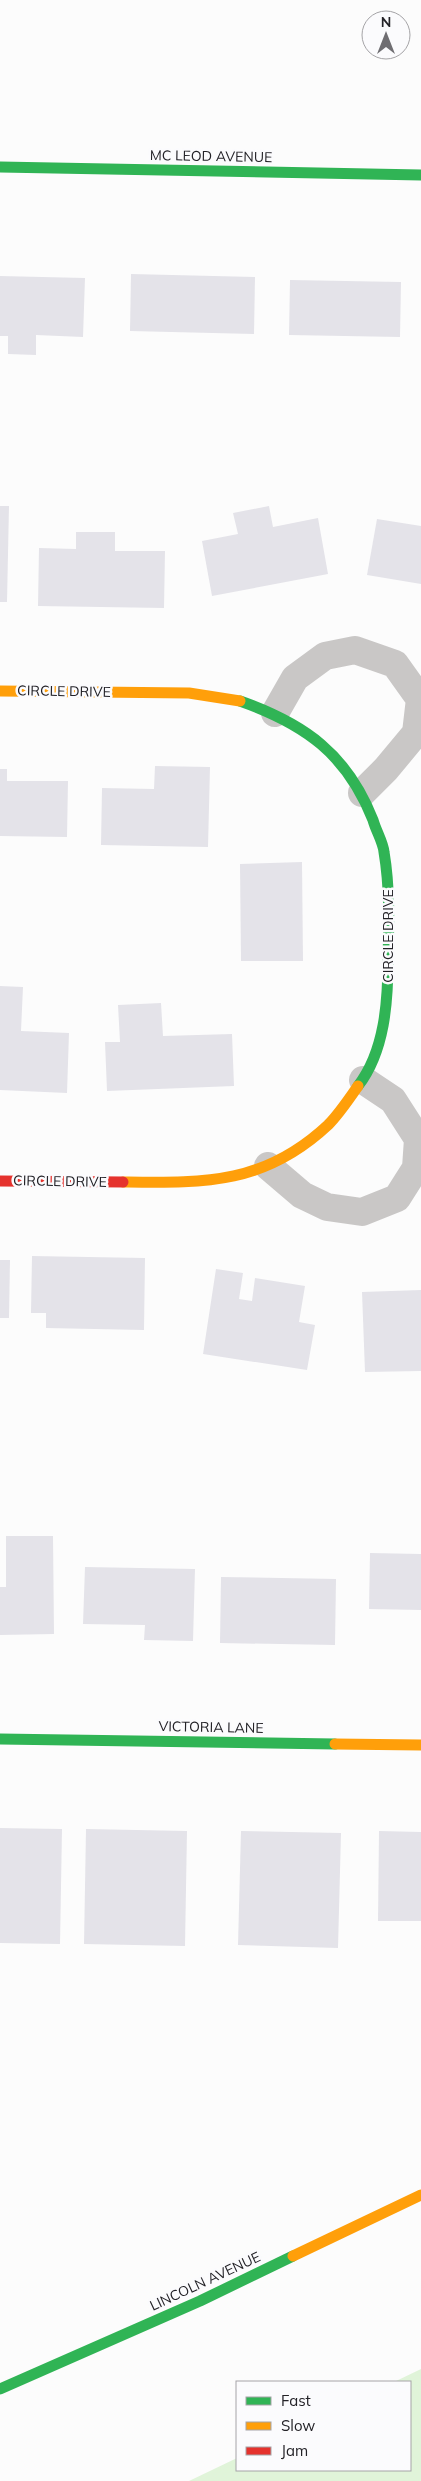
<svg xmlns="http://www.w3.org/2000/svg" width="421" height="2481" viewBox="0 0 421 2481" font-family="Mulish,sans-serif">
	<rect width="100%" height="100%" fill="#fcfcfc"/>
	<path fill="#e0f4d9" d="M421 2369V2481H189L237 2458V2470H410V2382H394Z"/>
	<g fill="#e4e3e9">
		<path d="M131 274 255 277 254 334 130 331Z"/>
		<path d="M0 276 85 278 83 337 36 335V355L8 354V336H0Z"/>
		<path d="M290 280 401 282 400 337 289 335Z"/>
		<path d="M0 506H9L7 602H0Z"/>
		<path d="M269 506 273 527 318 518 328 574 212 596 202 541 238 534 233 513Z"/>
		<path d="M377 519 421 526V584L367 575Z"/>
		<path d="M76 532H115V551H165L164 608 38 606 39 548 76 549Z"/>
		<path d="M155 766 210 767 208 847 101 845 102 788 154 789Z"/>
		<path d="M0 769H7V781H68L67 837 0 836Z"/>
		<path d="M302 862 303 961H241L240 864Z"/>
		<path d="M0 986 23 987 21 1031 69 1033 67 1093 0 1090Z"/>
		<path d="M161 1003 163 1036 232 1034 234 1086 107 1091 105 1042H120L118 1005Z"/>
		<path d="M32 1256 145 1258 144 1330 46 1328V1313H31Z"/>
		<path d="M0 1260H10L9 1318H0Z"/>
		<path d="M216 1269 243 1273 239 1299 252 1301 255 1278 305 1286 299 1322 315 1325 307 1370 203 1354Z"/>
		<path d="M421 1290V1371L365 1372 362 1292Z"/>
		<path d="M6 1536H53L54 1634 0 1635V1587H6Z"/>
		<path d="M370 1553 421 1554V1610L369 1609Z"/>
		<path d="M85 1567 195 1569 193 1641 144 1640 145 1625 83 1624Z"/>
		<path d="M221 1577 336 1579 335 1645 220 1643Z"/>
		<path d="M0 1828 62 1829 60 1944 0 1943Z"/>
		<path d="M86 1829 187 1831 185 1946 84 1944Z"/>
		<path d="M241 1831 341 1833 338 1948 238 1945Z"/>
		<path d="M379 1831 421 1832V1921H378Z"/>
	</g>
	<g fill="none" stroke-linecap="round" stroke-linejoin="round">
		<g stroke="#c9c7c6" stroke-width="28">
			<path d="M275 713 295 678 325 656 355 650 395 664 420 699 416 733 386 769 362 793"/>
			<path d="M268 1166 302 1195 327 1207 362 1212 397 1198 416 1168 418 1139 393 1100 363 1080"/>
		</g>
		<g stroke="#30b455" stroke-width="11">
			<path d="M0 167 421 175"/>
			<path d="M240 701C305 724 347 754 373 820 376 831 383 842 384 852 390 888 389 923 388 959 388 1001 385 1051 358 1086"/>
			<path d="M0 1739 335 1744"/>
			<path d="M0 2389 200 2301 293 2256"/>
		</g>
		<g stroke="#ff9f0a" stroke-width="11">
			<path d="M0 691 189 693 240 701"/>
			<path d="M123 1182C204 1183 264 1185 328 1125 339 1114 349 1099 358 1086"/>
			<path d="M335 1744 421 1745"/>
			<path d="M293 2256 421 2195"/>
		</g>
		<path stroke="#e5322d" stroke-width="11" d="M0 1181 123 1182"/>
	</g>
	<g text-anchor="middle" dominant-baseline="central" stroke-width="5" stroke-linejoin="round" paint-order="stroke">
		<g font-size="14" fill="#232227" stroke="#fbfbfd">
			<text transform="translate(211 156) rotate(1)">MC LEOD AVENUE</text>
			<text transform="translate(64 691) rotate(1)">CIRCLE DRIVE</text>
			<text transform="translate(388 936) rotate(-90)">CIRCLE DRIVE</text>
			<text transform="translate(60 1181) rotate(1)">CIRCLE DRIVE</text>
			<text transform="translate(211 1727) rotate(1)">VICTORIA LANE</text>
			<text transform="translate(205 2281) rotate(-25)">LINCOLN AVENUE</text>
		</g>
	</g>
	<rect x="236" y="2381" width="175" height="90" fill="#fbfbfd" stroke="#a5a4a7"/>
	<rect x="246" y="2397" width="25" height="8" fill="#30b455" stroke="#a5a4a7"/>
	<text x="281" y="2406" font-size="15" fill="#232227">Fast</text>
	<rect x="246" y="2422" width="25" height="8" fill="#ff9f0a" stroke="#a5a4a7"/>
	<text x="281" y="2431" font-size="15" fill="#232227">Slow</text>
	<rect x="246" y="2447" width="25" height="8" fill="#e5322d" stroke="#a5a4a7"/>
	<text x="281" y="2456" font-size="15" fill="#232227">Jam</text>
	<g transform="translate(386 35)"><circle r="24" fill="#fbfbfd" stroke="#a5a4a7"/>
	<path d="M0-4L9 19L0 12L-9 19Z" fill="#6f6e72"/>
	<text y="-8" font-size="14" font-weight="bold" text-anchor="middle" fill="#232227">N</text>
	</g>
</svg>
